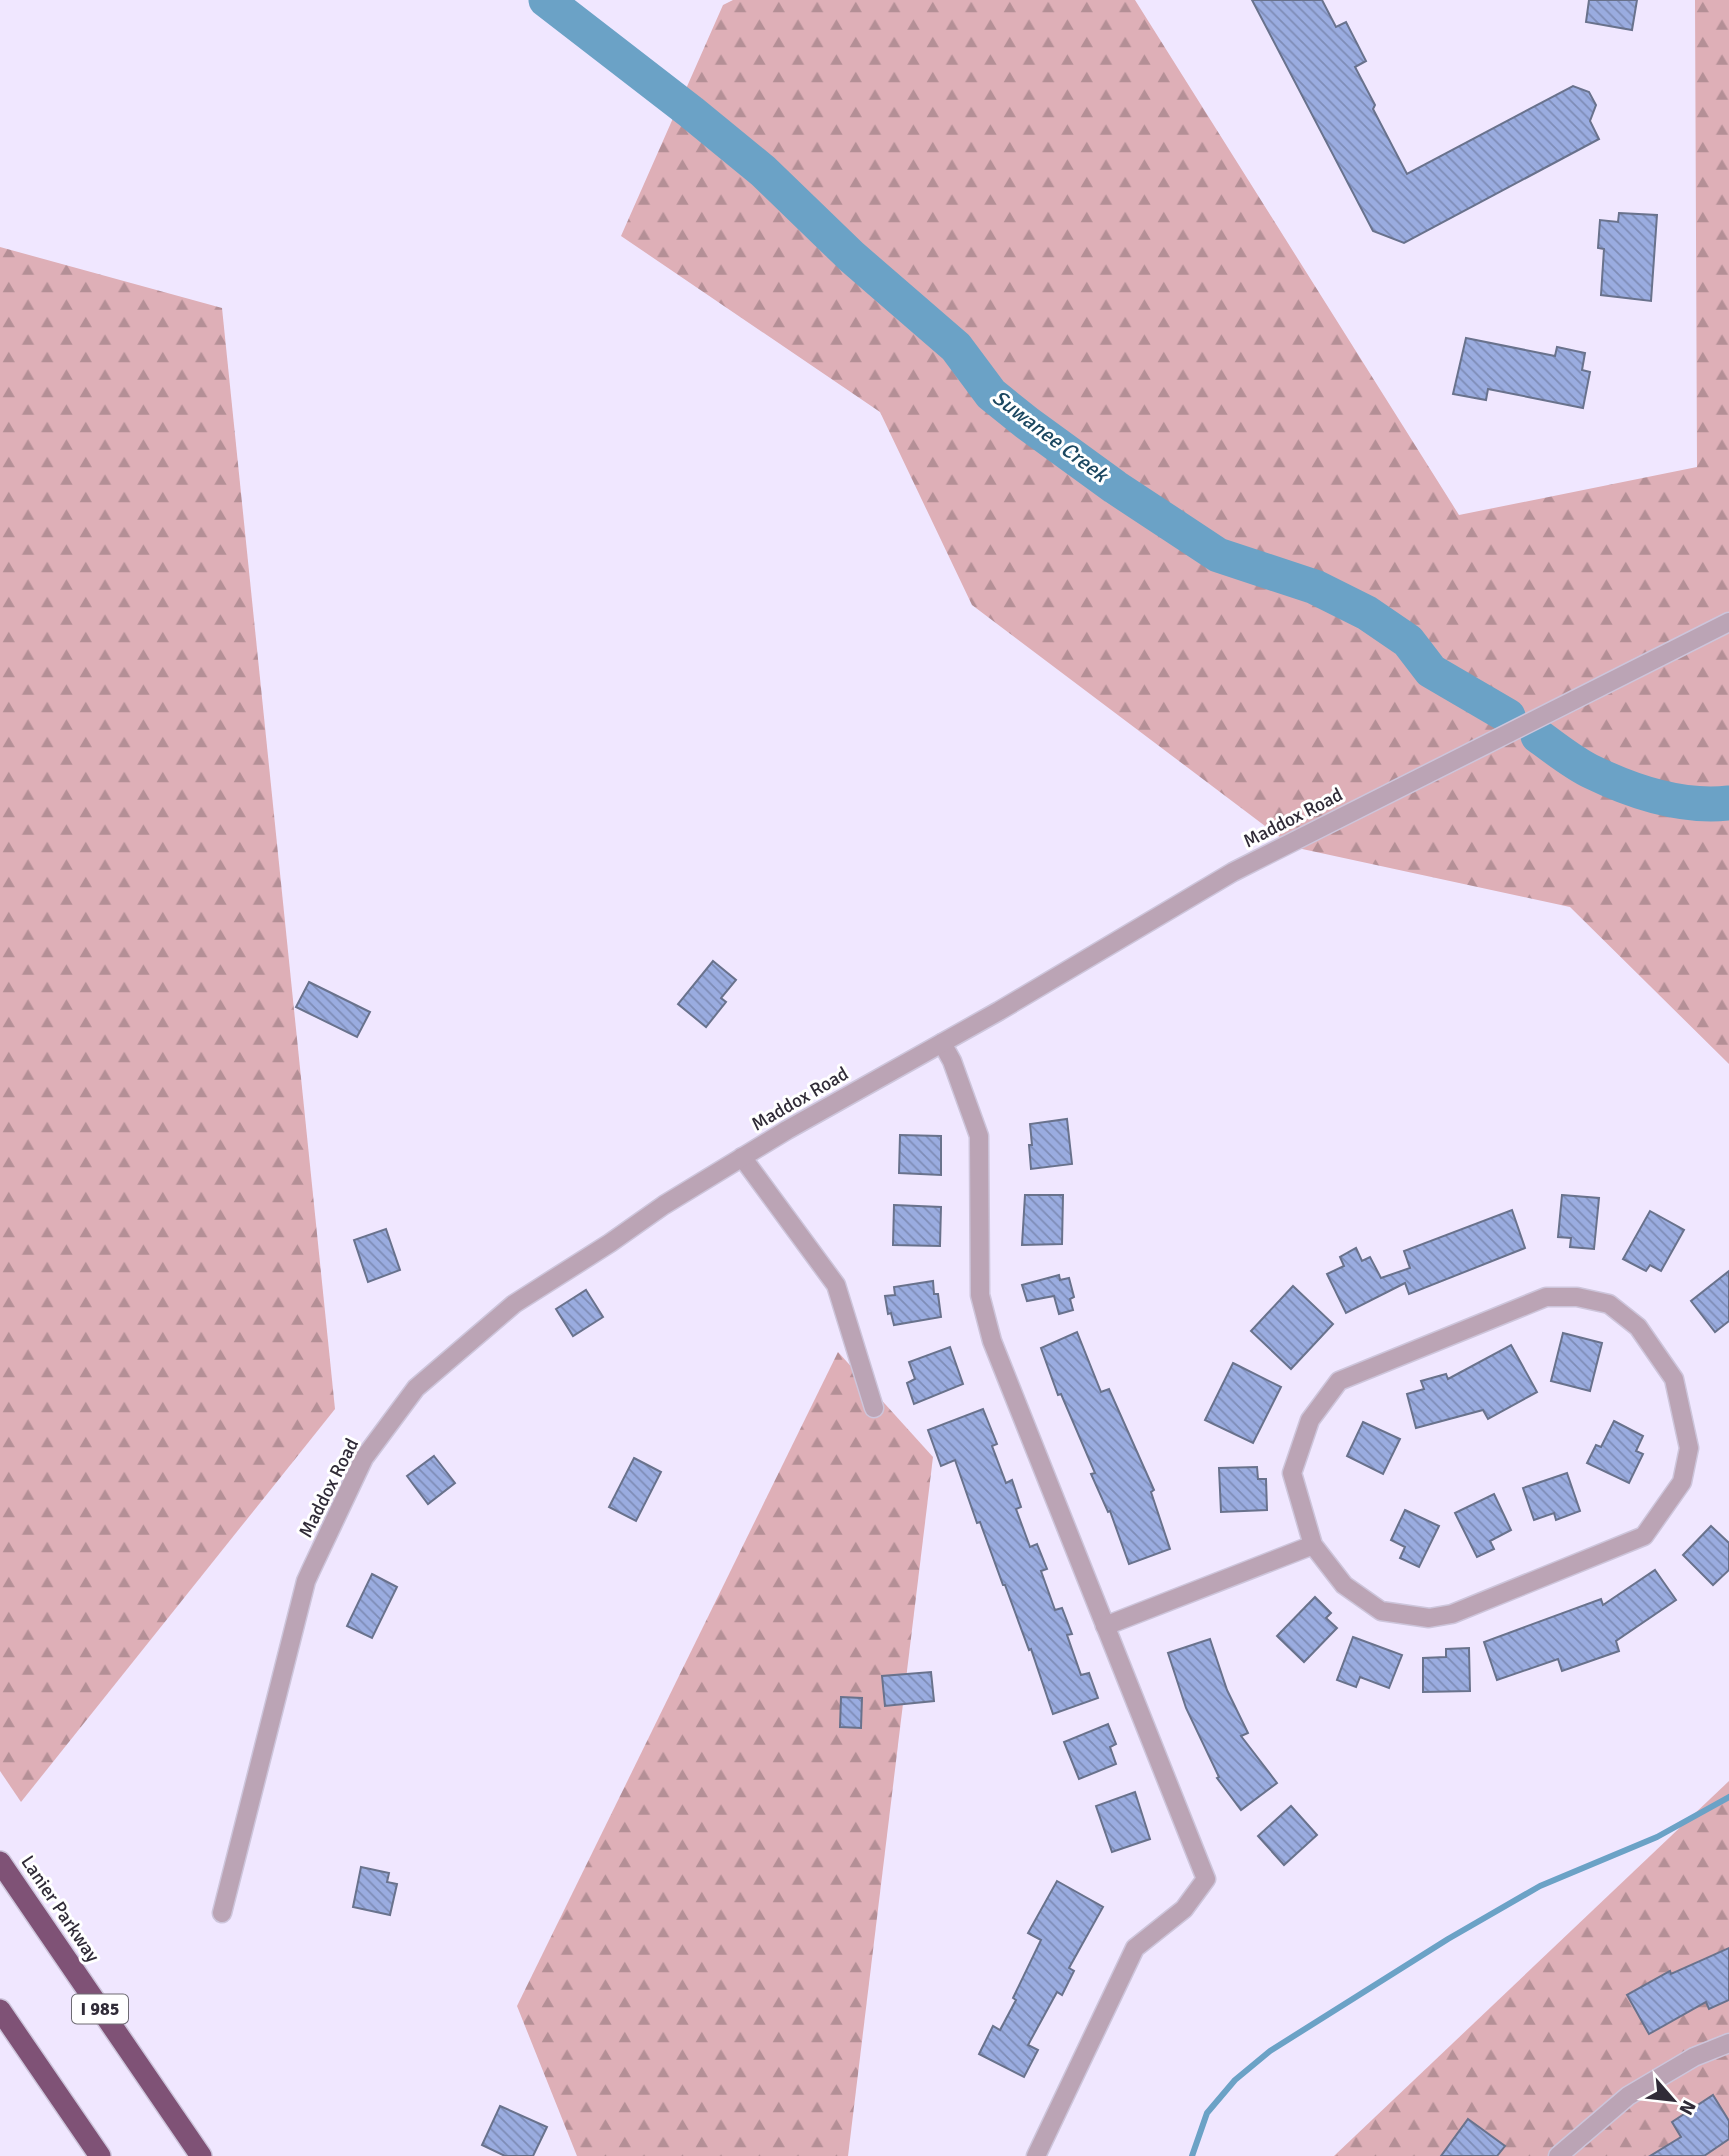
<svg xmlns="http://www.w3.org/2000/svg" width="1729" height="2156" viewBox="0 0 1729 2156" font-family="Signika,sans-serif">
	<defs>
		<pattern id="forest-firs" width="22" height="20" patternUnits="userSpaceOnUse" patternTransform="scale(1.75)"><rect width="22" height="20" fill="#deafb7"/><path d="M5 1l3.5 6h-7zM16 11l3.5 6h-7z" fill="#b48f96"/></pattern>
		<pattern id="building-back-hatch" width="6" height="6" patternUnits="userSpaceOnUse" patternTransform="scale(1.75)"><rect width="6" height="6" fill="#9aace0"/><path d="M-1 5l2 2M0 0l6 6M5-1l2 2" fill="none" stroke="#7e8cb6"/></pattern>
	</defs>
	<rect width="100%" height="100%" fill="#f0e7ff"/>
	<g fill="url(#forest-firs)">
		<path d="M733 0H1135L1459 515 1697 467 1695 0H1729V1064L1570 907 1293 847 972 605 880 412 621 236 723 5Z"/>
		<path d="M0 247 222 308 335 1409 21 1802 0 1771Z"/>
		<path d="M838 1352 933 1457 848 2156H577L517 2006Z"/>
		<path d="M1729 1781V2156H1334Z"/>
	</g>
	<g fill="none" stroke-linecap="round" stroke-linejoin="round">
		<path stroke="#6ba2c6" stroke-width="6" d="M1192 2156 1207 2113 1235 2080 1270 2051 1448 1939 1540 1886 1657 1837 1729 1797"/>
		<g stroke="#6ba2c6" stroke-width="35">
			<path d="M546 0 691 112 763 171 852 257 956 347 991 394 1027 423 1115 487 1218 555 1315 587 1367 613 1408 641 1431 671 1508 716"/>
			<path d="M1538 736C1555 748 1573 763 1592 772 1633 792 1683 808 1729 803"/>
		</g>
	</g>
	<g fill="url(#building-back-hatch)" stroke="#69728c" stroke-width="2">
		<path d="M1252 0H1322L1336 27 1346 22 1366 61 1355 67 1375 105 1373 109 1407 174 1573 86 1589 92 1596 105 1590 121 1599 139 1404 243 1373 231Z"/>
		<path d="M1589 0H1637L1632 30 1586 22Z"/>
		<path d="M1619 213 1657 215 1651 301 1601 295 1604 249 1598 248 1600 220 1618 222Z"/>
		<path d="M1466 338 1555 356 1557 347 1585 353 1582 370 1590 372 1583 408 1488 389 1486 400 1453 394Z"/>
		<path d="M713 961 736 980 721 998 726 1002 706 1027 678 1004Z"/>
		<path d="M309 982 370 1012 357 1037 296 1007Z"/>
		<path d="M1067 1119 1072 1164 1031 1169 1029 1145H1032L1030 1124Z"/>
		<path d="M900 1135 941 1136V1175L899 1173Z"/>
		<path d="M1025 1195H1063L1062 1244 1022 1245Z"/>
		<path d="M1562 1195 1599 1198 1594 1249 1570 1247 1571 1238 1558 1237Z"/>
		<path d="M894 1205 941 1207 940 1246 893 1245Z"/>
		<path d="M1512 1210 1525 1248 1409 1294 1405 1283 1346 1313 1327 1274 1344 1266 1340 1257 1356 1248 1362 1261 1370 1257 1381 1278 1410 1268 1404 1251Z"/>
		<path d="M1650 1211 1684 1230 1661 1271 1650 1265 1646 1271 1623 1259Z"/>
		<path d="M386 1229 400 1270 368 1282 354 1240Z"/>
		<path d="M1729 1271V1321L1715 1332 1691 1301Z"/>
		<path d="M1059 1275 1060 1280 1069 1278 1074 1297 1070 1299 1073 1310 1059 1314 1054 1296 1027 1301 1022 1285Z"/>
		<path d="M933 1281 934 1294H938L941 1317 894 1325 891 1313 888 1314 885 1296 895 1295 894 1287Z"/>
		<path d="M1293 1286 1333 1324 1291 1369 1251 1331Z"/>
		<path d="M586 1290 603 1317 573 1336 556 1309Z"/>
		<path d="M1077 1332 1101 1392 1109 1389 1154 1490 1151 1492 1170 1549 1129 1564 1110 1511 1108 1512 1091 1474 1095 1473 1061 1394 1058 1395 1041 1348Z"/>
		<path d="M1563 1333 1602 1343 1590 1391 1551 1381Z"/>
		<path d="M1511 1345 1537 1392 1488 1419 1483 1410 1416 1428 1407 1394 1424 1389 1421 1381 1446 1374 1448 1379Z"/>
		<path d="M950 1347 963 1384 914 1404 907 1383 915 1379 909 1362Z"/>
		<path d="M1233 1363 1281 1387 1253 1443 1205 1420Z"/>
		<path d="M983 1409 997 1444 992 1446 1006 1483 1012 1480 1021 1507 1016 1509 1030 1547 1037 1544 1047 1569 1041 1571 1055 1610 1062 1608 1072 1634 1067 1635 1081 1675 1089 1673 1098 1698 1053 1714 1031 1649 1029 1650 1005 1585H1003L980 1522 977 1523 955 1460 941 1466 928 1430Z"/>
		<path d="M1614 1421 1643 1436 1636 1451 1643 1454 1629 1483 1587 1463 1596 1445 1601 1447Z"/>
		<path d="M1363 1422 1400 1439 1383 1474 1347 1456Z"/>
		<path d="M434 1456 455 1483 428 1504 407 1476Z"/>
		<path d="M634 1458 661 1472 636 1521 609 1507Z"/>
		<path d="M1257 1467 1258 1479H1266L1267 1510 1221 1512 1219 1468Z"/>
		<path d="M1567 1473 1580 1511 1556 1520 1554 1513 1534 1520 1523 1488Z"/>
		<path d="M1494 1494 1511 1530 1490 1541 1494 1549 1477 1557 1455 1513Z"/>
		<path d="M1405 1510 1439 1526 1419 1567 1400 1558 1405 1547 1391 1540Z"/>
		<path d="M1711 1526 1729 1543V1570L1713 1585 1683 1555Z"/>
		<path d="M1655 1570 1676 1600 1616 1641 1619 1651 1562 1671 1558 1659 1497 1680 1484 1642 1601 1599 1603 1605Z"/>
		<path d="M372 1574 397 1587 372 1638 347 1626Z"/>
		<path d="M1315 1597 1331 1613 1326 1618 1337 1628 1304 1662 1277 1636Z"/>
		<path d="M1353 1637 1402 1655 1389 1688 1360 1677 1356 1687 1337 1680Z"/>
		<path d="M1210 1639 1227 1690 1248 1733 1241 1736 1277 1783 1241 1810 1217 1778 1219 1777 1186 1708 1168 1653Z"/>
		<path d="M1469 1648 1470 1691 1423 1692V1658L1446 1657V1649Z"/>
		<path d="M931 1672 934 1701 885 1706 882 1676Z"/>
		<path d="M841 1697 862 1698 861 1728 840 1727Z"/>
		<path d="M1108 1724 1116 1744 1110 1747 1116 1764 1079 1779 1064 1742Z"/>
		<path d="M1135 1792 1150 1839 1112 1852 1096 1806Z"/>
		<path d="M1291 1806 1317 1835 1284 1865 1258 1836Z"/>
		<path d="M361 1867 389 1873 387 1882 397 1884 390 1915 353 1907Z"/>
		<path d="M1057 1881 1103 1907 1069 1968 1074 1971 1062 1995 1057 1992 1028 2045 1038 2050 1024 2077 979 2054 993 2026 1000 2030 1016 2000 1013 1998 1041 1940 1028 1933Z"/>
		<path d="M1729 1948V2000L1709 2009 1706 2002 1649 2034 1627 1995 1670 1971 1671 1974Z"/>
		<path d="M1713 2095 1729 2121V2139L1704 2156H1650L1681 2137 1672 2122Z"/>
		<path d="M500 2106 547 2127 533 2156H505L482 2145Z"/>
		<path d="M1468 2119 1505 2146 1497 2156H1441Z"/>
	</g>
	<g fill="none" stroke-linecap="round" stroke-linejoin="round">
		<defs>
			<g id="minor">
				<path d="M942 1043 952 1061 979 1136 980 1295 992 1341 1206 1879 1184 1909 1135 1948 1036 2156"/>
				<path d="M742 1157 836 1285 874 1408"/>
				<path d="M1105 1626 1313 1545 1344 1585 1381 1611 1429 1618 1452 1614 1644 1536 1682 1482 1689 1448 1674 1379 1638 1327 1609 1304 1577 1297H1546L1339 1381 1310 1420 1292 1473 1313 1545"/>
				<path d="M222 1913 306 1581 311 1570 364 1458 416 1388 514 1304 610 1243 664 1205 787 1130 999 1011 1233 872 1729 622"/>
				<path d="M1558 2156 1628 2096 1694 2057 1729 2043"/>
			</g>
			<g id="motorway">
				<path d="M0 1862 201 2156"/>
				<path d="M0 2010 100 2156"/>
			</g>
		</defs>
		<use href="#minor" stroke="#cdc5db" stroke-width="21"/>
		<use href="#motorway" stroke="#cdc5db" stroke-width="24"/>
		<use href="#minor" stroke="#bba4b5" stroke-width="18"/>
		<use href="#motorway" stroke="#7f5276" stroke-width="21"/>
	</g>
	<g text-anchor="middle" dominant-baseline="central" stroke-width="6" stroke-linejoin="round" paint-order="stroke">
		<rect fill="#fff" stroke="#6e6b73" stroke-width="2" x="72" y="1994.5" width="56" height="29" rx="5"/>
		<g font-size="18" font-weight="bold" fill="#302b37">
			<text x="100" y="2009">I 985</text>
		</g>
		<g font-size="19" fill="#302b37" stroke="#fff">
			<text transform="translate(1293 818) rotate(-27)">Maddox Road</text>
			<text transform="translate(800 1099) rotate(-30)">Maddox Road</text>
			<text transform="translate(329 1488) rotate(-63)">Maddox Road</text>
			<text transform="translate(60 1909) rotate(56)">Lanier Parkway</text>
		</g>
		<g font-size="21" font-style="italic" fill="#1b4760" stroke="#fff">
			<text transform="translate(1050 436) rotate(37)">Suwanee Creek</text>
		</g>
	</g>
	<g transform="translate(1673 2100) rotate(118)" stroke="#ffffff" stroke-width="5" paint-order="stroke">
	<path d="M0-5L12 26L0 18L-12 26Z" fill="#302b37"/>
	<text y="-10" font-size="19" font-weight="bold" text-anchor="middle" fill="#302b37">N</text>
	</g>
</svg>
